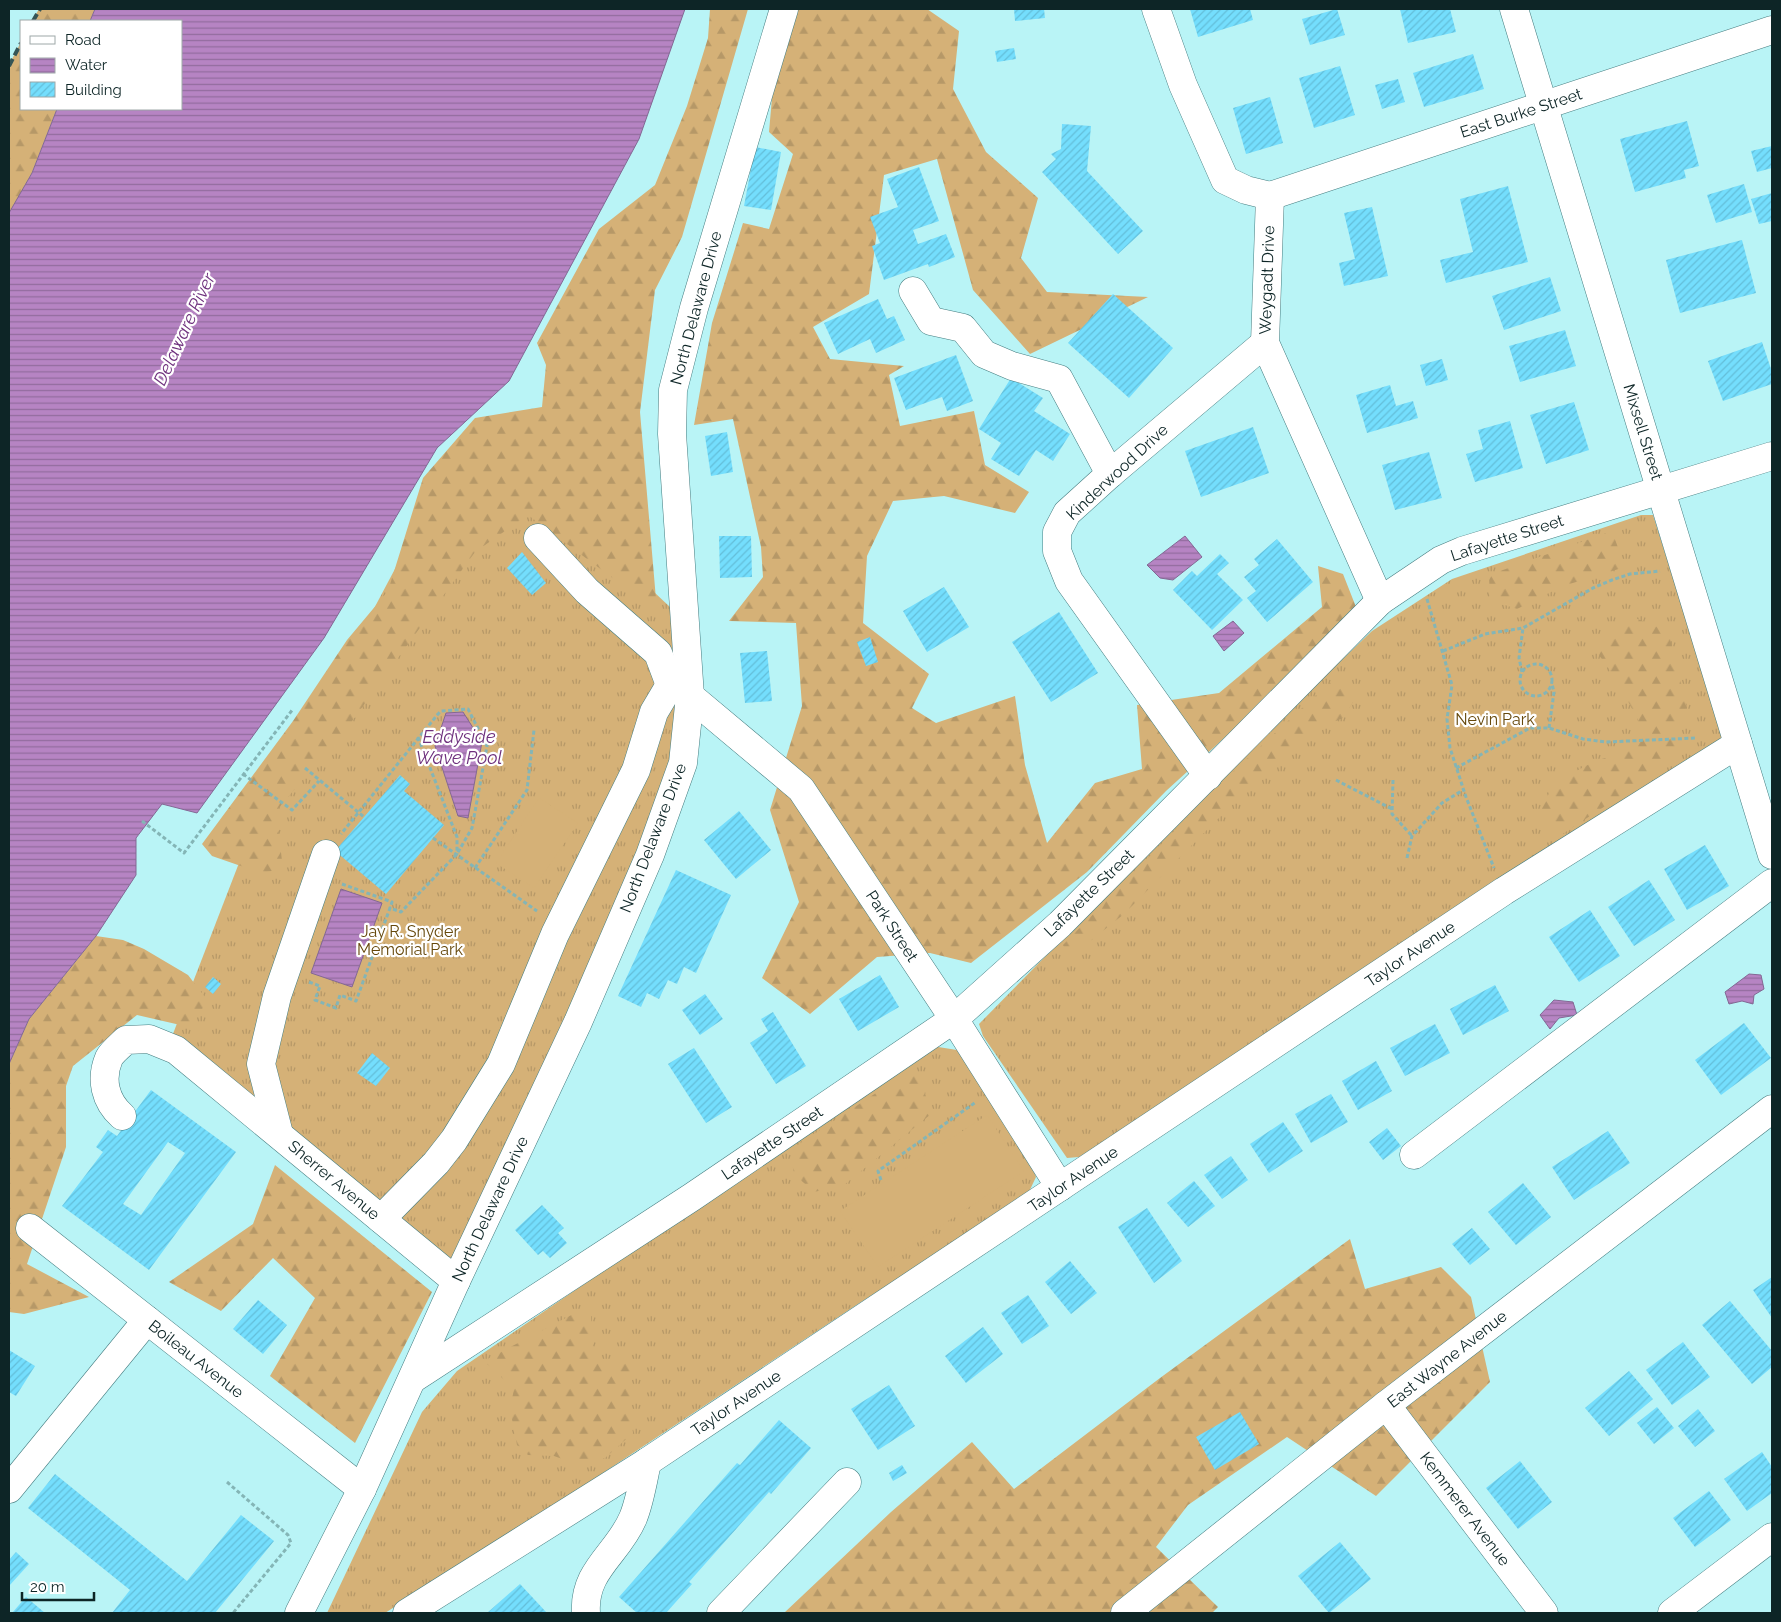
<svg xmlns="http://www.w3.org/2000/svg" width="1781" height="1622" viewBox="0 0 1781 1622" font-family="Raleway,sans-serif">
	<defs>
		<pattern id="grass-tufts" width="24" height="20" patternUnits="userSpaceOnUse" patternTransform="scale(1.25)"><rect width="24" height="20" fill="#d5b177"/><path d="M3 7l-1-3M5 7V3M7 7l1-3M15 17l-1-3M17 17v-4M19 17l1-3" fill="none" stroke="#b69867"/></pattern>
		<pattern id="forest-firs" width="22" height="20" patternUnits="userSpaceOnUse" patternTransform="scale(1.25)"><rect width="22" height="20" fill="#d5b177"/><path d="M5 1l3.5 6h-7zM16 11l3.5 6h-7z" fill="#b69867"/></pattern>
		<pattern id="water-rules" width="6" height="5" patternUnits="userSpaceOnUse" patternTransform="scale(1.25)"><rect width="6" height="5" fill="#b684c3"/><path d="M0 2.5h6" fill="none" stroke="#926c9e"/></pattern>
		<pattern id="building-hatch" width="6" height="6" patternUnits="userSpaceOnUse" patternTransform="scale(1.25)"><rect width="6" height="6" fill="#74defd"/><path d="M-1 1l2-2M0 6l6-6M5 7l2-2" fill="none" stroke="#63bed9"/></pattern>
	</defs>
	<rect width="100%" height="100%" fill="#b9f4f6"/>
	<g fill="url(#grass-tufts)">
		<path d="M448 469 591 533 686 622 683 763 456 1281 171 1039 239 863Z"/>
		<path d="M1641 515H1653L1724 738 1105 1141 1079 1157 1067 1158 983 1036 979 1024 1257 741 1372 631 1452 579Z"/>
		<path d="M932 1046 957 1050 1031 1164 1036 1177 1027 1196 858 1304 535 1518 385 1613H327L422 1412 457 1371Z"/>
	</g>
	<g fill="url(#forest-firs)">
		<path d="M39 9H95L90 21H32Z"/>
		<path d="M710 9H748L682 237 655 290 640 412 657 611 528 515 475 552 347 728 276 811 283 869 261 873 212 856 202 844 293 721 347 640 388 591 423 478 475 418 542 407 546 365 537 343 599 229 655 185 687 106 708 38Z"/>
		<path d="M797 9H927L959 31 953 89 986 152 1038 198 1021 258 1047 292 1148 297 1030 354 973 290 937 159 884 175 869 294 813 327 830 359 904 366 889 375 900 426 974 411 985 465 1029 492 1015 513 944 496 893 501 867 556 863 623 929 674 912 708 936 723 1015 696 1025 765 1047 843 1095 783 1142 769 1137 705 1219 693 1322 607 1318 566 1343 574 1356 607 1300 669 1166 791 1087 872 971 963 930 953 877 957 810 1014 762 978 799 902 770 810 802 706 796 623 729 621 763 577 761 547 733 419 694 425 712 323 743 223 769 229 793 154 769 132 774 75Z"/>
		<path d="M21 42V109H57L32 173 9 214V65Z"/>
		<path d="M1612 531 1625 567 1563 586 1517 609 1490 600 1489 575Z"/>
		<path d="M1635 618 1668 631 1687 707 1676 724 1677 759 1561 835 1537 818 1554 783 1595 761 1635 749 1638 720 1614 675 1595 650Z"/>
		<path d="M1337 676 1353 702 1343 718 1304 735 1268 768 1124 914 1069 958 1063 945 1226 778Z"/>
		<path d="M96 936 123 940 144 949 188 975 208 1001 189 1027 137 1015 73 1066 66 1086V1147L27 1264 89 1297 24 1314 9 1312V1064L29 1019Z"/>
		<path d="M919 1073 931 1114 844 1185 814 1192 794 1174 790 1150 888 1085Z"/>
		<path d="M275 1165 432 1292 355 1443 270 1376 315 1298 273 1258 221 1311 169 1282 253 1224Z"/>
		<path d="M1350 1239 1365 1289 1441 1267 1471 1297 1490 1382 1376 1496 1287 1437 1188 1505 1156 1547 1218 1607 1212 1613H784L891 1512 972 1442 1014 1489 1160 1378Z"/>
		<path d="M579 1311 591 1315 593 1359 634 1361 629 1406 633 1433 605 1458 582 1466 554 1456 528 1455 517 1445 510 1409 514 1389 484 1361Z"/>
	</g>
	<g fill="#d5b177">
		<path d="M539 798 578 823 534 888 496 863Z"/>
		<path d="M987 1115 1024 1171 878 1267 840 1211Z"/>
	</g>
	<g fill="url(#water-rules)" stroke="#836894">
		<path d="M95 9H685L639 139 509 381 437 448 324 638 197 813 162 804 136 838V875L96 936 29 1019 9 1064V213L32 173 57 109H181V21H90Z"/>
		<path d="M1185 536 1202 557 1173 580 1160 578 1147 565Z"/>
		<path d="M1233 621 1244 633 1224 651 1213 636Z"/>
		<path d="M463 712 482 742 468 818 458 816 435 746 446 713Z"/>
		<path d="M341 889 382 903 352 987 311 973Z"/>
		<path d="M1749 974 1761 975 1764 989 1754 995 1753 1004 1742 1001 1729 1004 1725 992Z"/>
		<path d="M1554 1000 1573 1002 1577 1015 1559 1018 1550 1029 1540 1015Z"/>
	</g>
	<g fill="url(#building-hatch)" fill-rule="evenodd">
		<path d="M1014 9H1044L1045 18 1015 21Z"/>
		<path d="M1190 9H1250L1253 20 1198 37Z"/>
		<path d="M1337 9 1345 35 1310 45 1302 19Z"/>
		<path d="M1400 9H1450L1456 32 1408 43Z"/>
		<path d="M1014 48 1016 59 997 62 995 51Z"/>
		<path d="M1473 54 1484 89 1424 107 1413 73Z"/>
		<path d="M1340 66 1355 115 1314 128 1299 78Z"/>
		<path d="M1398 79 1405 102 1382 109 1375 85Z"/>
		<path d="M1270 97 1283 143 1246 154 1233 108Z"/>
		<path d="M1687 121 1699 166 1684 170 1686 178 1635 192 1620 139Z"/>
		<path d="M1062 124 1091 126 1087 171 1143 231 1118 254 1042 172 1056 159 1051 154 1061 149Z"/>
		<path d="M1772 146V168L1757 172 1751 151Z"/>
		<path d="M755 147 781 152 771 210 744 206Z"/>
		<path d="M919 167 939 221 913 230 918 244 946 234 955 257 929 267 928 264 884 280 872 246 880 243 870 217 898 207 887 179Z"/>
		<path d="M1744 184 1752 212 1716 223 1707 195Z"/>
		<path d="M1508 186 1528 262 1446 283 1440 260 1473 252 1460 199Z"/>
		<path d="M1772 193V221L1759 224 1751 199Z"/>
		<path d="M1372 207 1388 276 1344 286 1339 263 1355 259 1344 213Z"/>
		<path d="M1742 240 1756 293 1680 313 1666 260Z"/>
		<path d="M1550 277 1561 311 1504 330 1492 296Z"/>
		<path d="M1113 294 1173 348 1129 398 1068 343Z"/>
		<path d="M878 299 887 319 894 316 905 340 876 353 870 339 838 354 824 323Z"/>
		<path d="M1565 330 1576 366 1520 382 1509 346Z"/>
		<path d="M1762 342 1772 372V384L1723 401 1708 361Z"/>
		<path d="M956 355 973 401 947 411 942 397 906 410 894 378Z"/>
		<path d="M1442 359 1448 380 1426 386 1420 365Z"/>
		<path d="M1011 378 1043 398 1034 411 1070 434 1053 461 1036 450 1019 476 991 459 1001 443 979 429Z"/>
		<path d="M1390 385 1396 406 1413 401 1418 418 1367 433 1356 395Z"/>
		<path d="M1574 402 1589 450 1546 464 1530 415Z"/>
		<path d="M1510 421 1523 468 1475 482 1466 454 1483 449 1478 430Z"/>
		<path d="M1253 427 1269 473 1201 497 1185 451Z"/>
		<path d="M727 432 733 472 711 476 705 436Z"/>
		<path d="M1429 452 1442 498 1395 510 1382 465Z"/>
		<path d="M719 536H751L752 577 720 578Z"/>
		<path d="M1277 539 1313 582 1267 622 1247 598 1256 591 1244 577 1259 565 1254 559Z"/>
		<path d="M522 552 546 583 532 595 507 568Z"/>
		<path d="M1220 554 1229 563 1217 574 1243 600 1212 630 1173 590 1192 571 1197 576Z"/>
		<path d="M944 587 969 627 927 652 903 611Z"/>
		<path d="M1059 612 1098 673 1051 702 1012 642Z"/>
		<path d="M870 637 878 662 866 666 857 642Z"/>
		<path d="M767 651 772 701 745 703 740 653Z"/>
		<path d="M400 775 410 784 404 791 444 825 386 894 335 851Z"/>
		<path d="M739 811 771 850 736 879 704 840Z"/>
		<path d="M1705 845 1729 886 1687 910 1664 869Z"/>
		<path d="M676 870 731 895 696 973 684 967 677 984 668 980 659 999 647 993 641 1007 618 996Z"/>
		<path d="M1649 880 1675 920 1634 946 1608 907Z"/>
		<path d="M1590 910 1620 956 1579 982 1549 937Z"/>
		<path d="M880 975 899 1007 858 1031 839 999Z"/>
		<path d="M213 977 221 984 213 994 205 987Z"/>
		<path d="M1495 985 1509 1011 1463 1035 1450 1009Z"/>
		<path d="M705 994 723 1019 700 1035 682 1010Z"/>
		<path d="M773 1012 806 1066 776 1084 750 1043 768 1031 761 1019Z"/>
		<path d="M1744 1023 1771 1058 1721 1095 1695 1060Z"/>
		<path d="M1435 1024 1450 1053 1405 1076 1390 1048Z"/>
		<path d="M694 1048 732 1107 706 1123 668 1064Z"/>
		<path d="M372 1053 390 1068 376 1086 357 1073Z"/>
		<path d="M1376 1061 1392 1091 1358 1110 1342 1081Z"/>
		<path d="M151 1090 236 1152 149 1270 62 1206 103 1152 96 1147 108 1130 117 1136ZM168 1142 185 1153 141 1215 123 1204Z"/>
		<path d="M1331 1094 1348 1122 1311 1143 1295 1114Z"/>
		<path d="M1283 1122 1303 1151 1269 1173 1250 1144Z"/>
		<path d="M1387 1128 1401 1146 1383 1160 1369 1142Z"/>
		<path d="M1608 1131 1630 1163 1574 1200 1552 1167Z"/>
		<path d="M1231 1156 1248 1180 1222 1199 1204 1175Z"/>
		<path d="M1194 1181 1215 1206 1188 1227 1167 1203Z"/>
		<path d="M1523 1183 1551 1217 1516 1245 1488 1212Z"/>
		<path d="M542 1205 564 1228 558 1233 567 1243 550 1258 543 1251 538 1255 515 1230Z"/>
		<path d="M1147 1208 1182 1261 1154 1283 1118 1227Z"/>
		<path d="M1472 1228 1490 1249 1470 1265 1452 1244Z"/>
		<path d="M1070 1261 1097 1293 1071 1314 1045 1282Z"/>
		<path d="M1772 1277V1318L1753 1290Z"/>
		<path d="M1028 1295 1049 1326 1022 1344 1001 1313Z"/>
		<path d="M258 1300 287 1325 263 1354 233 1329Z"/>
		<path d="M1730 1301 1772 1351V1367L1752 1384 1702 1325Z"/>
		<path d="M983 1327 1003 1354 966 1383 945 1356Z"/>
		<path d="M1683 1342 1710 1377 1672 1405 1646 1370Z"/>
		<path d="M9 1350 35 1366 16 1396 9 1392Z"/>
		<path d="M1629 1371 1653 1399 1609 1436 1585 1408Z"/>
		<path d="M889 1385 915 1426 878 1450 851 1409Z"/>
		<path d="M1657 1407 1674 1428 1654 1444 1637 1423Z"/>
		<path d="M1698 1409 1715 1431 1695 1447 1678 1426Z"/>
		<path d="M1240 1412 1259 1444 1215 1470 1196 1437Z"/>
		<path d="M779 1420 811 1448 771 1494 769 1492 689 1582 692 1584 666 1613H637L619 1597 737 1463 740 1465Z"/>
		<path d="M1762 1452 1772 1467V1493L1747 1511 1724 1479Z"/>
		<path d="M1520 1461 1552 1502 1518 1529 1486 1488Z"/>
		<path d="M902 1465 907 1473 893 1481 889 1473Z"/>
		<path d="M55 1474 187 1581 241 1515 274 1541 215 1613H112L130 1590 28 1508Z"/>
		<path d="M1709 1491 1731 1520 1695 1547 1673 1518Z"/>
		<path d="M1340 1542 1371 1579 1329 1613 1298 1576Z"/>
		<path d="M16 1552 29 1564 9 1586V1560Z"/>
		<path d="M520 1584 547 1613H487Z"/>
		<path d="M26 1597 45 1613H12Z"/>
	</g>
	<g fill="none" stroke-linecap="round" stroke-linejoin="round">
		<defs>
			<g id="minor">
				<path d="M1156 9 1183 85 1225 180 1246 190 1270 196"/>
				<path d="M1514 9 1772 855"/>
				<path d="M1270 196 1772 30"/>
				<path d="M1270 196 1265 343 1380 601"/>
				<path d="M913 291 931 321 963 328 984 354 1012 366 1059 379 1110 474"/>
				<path d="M538 538 587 591 658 653 670 685 690 696 801 789 954 1019 1060 1187"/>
				<path d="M1208 776 1069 581 1057 551V532L1067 513 1110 474 1265 343"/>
				<path d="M122 1116C105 1101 100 1079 109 1058 112 1052 121 1045 126 1040L149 1039 176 1050 456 1281"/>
				<path d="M279 1134 261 1064 277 996 326 854"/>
				<path d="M1414 1155 1772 883"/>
				<path d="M381 1219 436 1163 454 1140 501 1064 555 934 636 770 654 712 670 685"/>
				<path d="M30 1228 362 1489"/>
				<path d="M414 1378 692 1197 954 1019 1060 924 1380 601 1441 560 1462 551 1772 456"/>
				<path d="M1386 1405 1544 1613"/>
				<path d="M9 1489 147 1320"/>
				<path d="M407 1613 647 1462 1504 891 1738 744"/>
				<path d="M586 1613C583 1570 618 1554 633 1518 640 1501 643 1481 647 1462"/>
				<path d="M721 1613 847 1482"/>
				<path d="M1125 1613 1386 1405 1772 1109"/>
				<path d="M1672 1613 1772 1537"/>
			</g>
			<path id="major" d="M299 1613 362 1489 456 1281 578 1022 650 855 683 763 690 696 672 434 673 390 694 308 784 9"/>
		</defs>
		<use href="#minor" stroke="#457d80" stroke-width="29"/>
		<use href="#major" stroke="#457d80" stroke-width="29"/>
		<g stroke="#84b5b6" stroke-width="3" stroke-dasharray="4 2.5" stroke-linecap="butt">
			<path d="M1427 599 1452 685 1447 719 1450 748 1466 797 1494 868"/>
			<path d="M1443 651 1485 634 1523 628 1593 588 1612 580 1630 574 1660 571"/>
			<circle cx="1536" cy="680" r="16"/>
			<path d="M1522 672 1519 658 1523 628"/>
			<path d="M1549 728 1554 692 1552 684"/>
			<path d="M418 737 457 837V854"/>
			<path d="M305 768 364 817"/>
			<path d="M1456 768 1530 728H1549L1583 739 1606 742 1696 738"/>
			<path d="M243 774 292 810 319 781"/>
			<path d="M1336 780 1392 809"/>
			<path d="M1393 780 1392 814 1412 836"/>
			<path d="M142 821 184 853 293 709"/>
			<path d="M433 838 537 911"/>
			<path d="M1407 858 1412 836 1442 803 1463 790"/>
			<path d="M475 868 527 790 534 730"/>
			<path d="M342 884 392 902 390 908"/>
			<path d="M309 982 320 986 315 1000 336 1008 340 995 356 1001 390 908 401 912 457 854 472 828 487 746 468 709 441 711 438 714 341 834"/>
			<path d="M881 1180 878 1171 976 1102"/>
			<path d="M227 1482 288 1535 291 1543 233 1613"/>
		</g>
		<use href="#minor" stroke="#fff" stroke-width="28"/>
		<use href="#major" stroke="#fff" stroke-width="28"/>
		<g stroke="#355556" stroke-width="4" stroke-dasharray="8 4" stroke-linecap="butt">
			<path d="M33 21 40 9"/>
			<path d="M9 66 21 43"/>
		</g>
	</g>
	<g text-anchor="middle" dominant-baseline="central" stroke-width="4.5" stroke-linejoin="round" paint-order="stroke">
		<g font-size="16" fill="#0d2526" stroke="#fff">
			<text transform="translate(1521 113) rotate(-18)">East Burke Street</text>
			<text transform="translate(1267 280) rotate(-88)">Weygadt Drive</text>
			<text transform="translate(696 308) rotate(-75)">North Delaware Drive</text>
			<text transform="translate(1643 432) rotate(73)">Mixsell Street</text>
			<text transform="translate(1117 472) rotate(-43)">Kinderwood Drive</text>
			<text transform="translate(1507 538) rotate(-18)">Lafayette Street</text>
			<text transform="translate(653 838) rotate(-69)">North Delaware Drive</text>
			<text transform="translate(1089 893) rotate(-44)">Lafayette Street</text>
			<text transform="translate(892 926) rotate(57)">Park Street</text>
			<text transform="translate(1410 954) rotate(-34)">Taylor Avenue</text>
			<text transform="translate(772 1143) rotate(-34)">Lafayette Street</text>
			<text transform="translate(1073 1179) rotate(-34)">Taylor Avenue</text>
			<text transform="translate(334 1180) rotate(40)">Sherrer Avenue</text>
			<text transform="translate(490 1209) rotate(-65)">North Delaware Drive</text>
			<text transform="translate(196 1359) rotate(38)">Boileau Avenue</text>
			<text transform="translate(1447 1359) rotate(-38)">East Wayne Avenue</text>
			<text transform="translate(736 1403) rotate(-34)">Taylor Avenue</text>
			<text transform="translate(1465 1509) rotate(53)">Kemmerer Avenue</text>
		</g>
		<g font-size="16" fill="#66480b" stroke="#fff">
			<text x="1495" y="719">Nevin Park</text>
			<text x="410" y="931">Jay R. Snyder<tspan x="410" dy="18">Memorial Park</tspan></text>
		</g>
		<g font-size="18" font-style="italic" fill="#6e307d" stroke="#fff">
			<text transform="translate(184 329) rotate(-65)">Delaware River</text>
			<text x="459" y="736">Eddyside<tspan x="459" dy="21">Wave Pool</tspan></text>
		</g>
	</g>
	<rect width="1781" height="1622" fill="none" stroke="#0d2526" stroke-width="20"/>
	<rect x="20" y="20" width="162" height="90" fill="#ffffff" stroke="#9ea8a8"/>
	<rect x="30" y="36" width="25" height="8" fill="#ffffff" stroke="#9ea8a8"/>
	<text x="65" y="45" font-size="15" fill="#0d2526">Road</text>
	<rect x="30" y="58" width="25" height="15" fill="url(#water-rules)" stroke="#9ea8a8"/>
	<text x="65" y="70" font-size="15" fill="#0d2526">Water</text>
	<rect x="30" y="82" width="25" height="15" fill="url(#building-hatch)" stroke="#9ea8a8"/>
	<text x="65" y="95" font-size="15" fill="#0d2526">Building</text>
	<path d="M22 1592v8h72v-8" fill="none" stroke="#0d2526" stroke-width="2.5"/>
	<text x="30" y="1592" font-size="15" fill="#0d2526" stroke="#ffffff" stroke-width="4" paint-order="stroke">20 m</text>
</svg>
